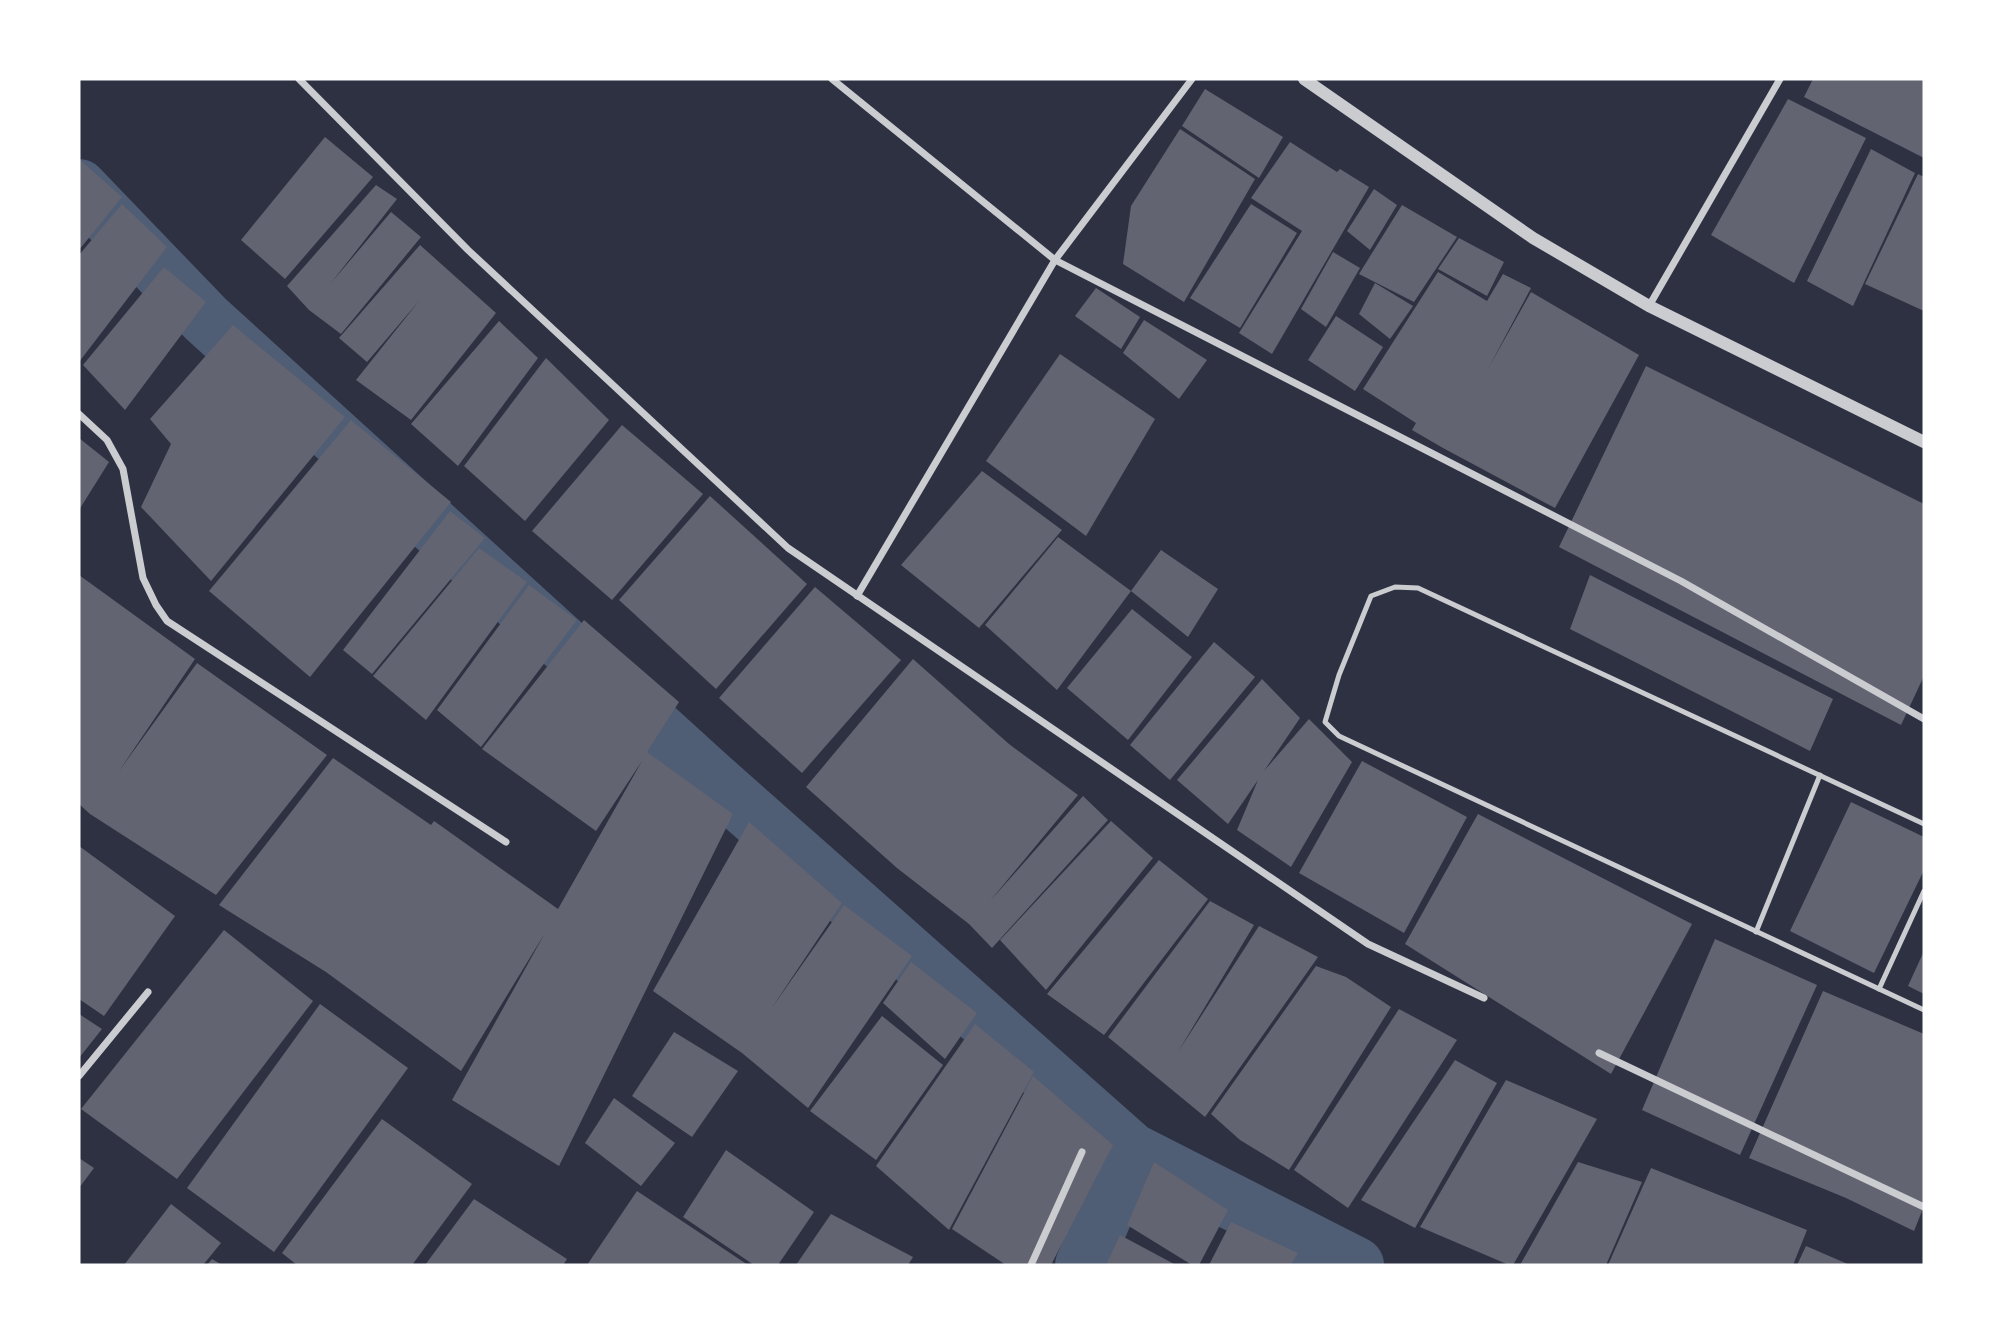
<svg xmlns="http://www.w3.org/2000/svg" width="2003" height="1344" viewBox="0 0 2003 1344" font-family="Karla,sans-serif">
	<rect width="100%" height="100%" fill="#2d3142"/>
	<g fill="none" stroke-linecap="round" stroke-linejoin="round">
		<g stroke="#4f5d75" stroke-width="56">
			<path d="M79 187 206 319 711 778 1132 1151 1356 1265"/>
			<path d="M1083 1265 1132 1151"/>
		</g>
	</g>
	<g fill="#626471">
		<path d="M1813 79H1924V158L1804 97Z"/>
		<path d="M1205 89 1283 137 1259 178 1182 126Z"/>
		<path d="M1788 99 1866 138 1794 283 1711 235Z"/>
		<path d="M1180 129 1255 179 1184 302 1123 264 1131 206Z"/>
		<path d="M325 137 373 177 285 279 241 240Z"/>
		<path d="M1290 142 1337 172 1340 169 1369 187 1272 354 1239 333 1302 231 1251 198Z"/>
		<path d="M1871 149 1915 173 1853 306 1807 281Z"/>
		<path d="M79 159 122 197 79 250Z"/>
		<path d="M1918 174 1924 177V311L1865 284Z"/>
		<path d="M376 185 397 199 331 283 391 212 421 237 341 334 309 310 287 286Z"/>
		<path d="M1374 189 1397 205 1370 250 1347 231Z"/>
		<path d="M122 204 167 247 79 362V255Z"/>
		<path d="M1251 204 1297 233 1240 328 1190 298Z"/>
		<path d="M1402 205 1457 237 1414 302 1359 274Z"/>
		<path d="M1459 238 1504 262 1487 296 1438 269Z"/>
		<path d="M420 245 496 313 411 420 356 380 419 301 367 362 339 338Z"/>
		<path d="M1333 252 1360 268 1326 327 1301 309Z"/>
		<path d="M164 267 206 302 125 410 83 365Z"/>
		<path d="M1438 272 1487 301 1503 274 1531 288 1489 367 1531 292 1639 355 1555 508 1443 448 1412 430 1416 423 1363 389Z"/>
		<path d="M1375 283 1413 306 1390 339 1359 314Z"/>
		<path d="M1096 288 1140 317 1121 349 1075 316Z"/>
		<path d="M1336 316 1383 347 1355 391 1308 360Z"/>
		<path d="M1144 320 1207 360 1179 399 1123 353Z"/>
		<path d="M499 321 538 358 458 466 411 424Z"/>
		<path d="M233 325 345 417 211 581 141 507 171 444 150 419Z"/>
		<path d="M1060 354 1155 419 1086 536 986 461Z"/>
		<path d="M546 358 609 420 525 521 464 466Z"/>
		<path d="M1646 366 1924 504V676L1901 725 1559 547Z"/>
		<path d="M351 420 451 502 310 677 209 591Z"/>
		<path d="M622 425 703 494 612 600 532 531Z"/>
		<path d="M79 438 109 462 79 510Z"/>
		<path d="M982 471 1062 530 979 628 901 565Z"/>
		<path d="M710 496 807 584 716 689 619 600Z"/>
		<path d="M450 511 485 538 372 674 343 650Z"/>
		<path d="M1058 537 1131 591 1057 690 985 625Z"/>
		<path d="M479 548 527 582 426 720 373 676Z"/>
		<path d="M1161 550 1218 589 1188 637 1131 591Z"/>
		<path d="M79 575 195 659 119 771 197 663 327 755 216 895 90 814 79 804Z"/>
		<path d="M1590 575 1833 699 1810 751 1570 629Z"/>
		<path d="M529 585 577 620 481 747 437 710Z"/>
		<path d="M815 587 901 660 802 773 719 698Z"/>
		<path d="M1132 609 1192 657 1128 740 1067 688Z"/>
		<path d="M584 620 679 702 647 752 733 814 559 1166 452 1100 545 933 461 1071 326 972 219 905 333 758 431 825 434 821 558 909 642 761 596 831 482 749Z"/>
		<path d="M1214 642 1255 677 1170 780 1130 745Z"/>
		<path d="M913 659 1009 744 1078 795 990 901 1083 796 1108 820 992 948 969 924 897 868 806 787Z"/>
		<path d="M1262 679 1300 718 1264 771 1309 719 1352 762 1291 867 1237 830 1258 780 1228 824 1177 780Z"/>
		<path d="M1362 761 1467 817 1404 933 1299 873Z"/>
		<path d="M1851 802 1924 837V870L1874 973 1790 931Z"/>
		<path d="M1478 814 1692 924 1611 1074 1405 944Z"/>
		<path d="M1111 821 1153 858 1046 990 1000 940Z"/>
		<path d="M749 822 842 903 771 1009 844 905 912 956 808 1108 742 1053 653 991Z"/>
		<path d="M79 846 175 916 104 1016 79 999Z"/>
		<path d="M1159 860 1208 899 1104 1035 1047 994Z"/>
		<path d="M1210 901 1254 925 1178 1052 1259 926 1318 957 1205 1117 1108 1037Z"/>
		<path d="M224 930 313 1001 177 1179 81 1109Z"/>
		<path d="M1715 939 1817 985 1740 1155 1642 1110Z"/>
		<path d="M1924 951V994L1908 986Z"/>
		<path d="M911 962 977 1013 945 1059 883 1003Z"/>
		<path d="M1316 966 1346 977 1391 1007 1289 1170 1240 1140 1211 1114Z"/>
		<path d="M1823 991 1924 1034V1206L1914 1231 1846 1198 1749 1158Z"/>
		<path d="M320 1004 408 1068 274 1252 187 1188Z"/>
		<path d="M1399 1009 1457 1040 1348 1208 1294 1170Z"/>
		<path d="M79 1014 102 1029 79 1058Z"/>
		<path d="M882 1016 943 1065 876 1160 810 1111Z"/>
		<path d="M975 1024 1034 1072 949 1230 876 1166Z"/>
		<path d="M674 1032 738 1071 692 1137 632 1096Z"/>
		<path d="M1455 1060 1497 1083 1415 1228 1361 1200Z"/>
		<path d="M1033 1076 1113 1145 1051 1265H1006L952 1229Z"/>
		<path d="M1506 1080 1597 1119 1513 1265H1509L1420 1227Z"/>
		<path d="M614 1098 675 1143 641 1186 585 1143Z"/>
		<path d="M382 1119 472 1184 412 1265H297L282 1253Z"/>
		<path d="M726 1150 814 1212 778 1265H754L683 1217Z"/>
		<path d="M79 1158 94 1168 79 1188Z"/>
		<path d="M1154 1162 1228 1210 1199 1265H1192L1127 1225Z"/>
		<path d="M1578 1162 1642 1182 1606 1265H1520Z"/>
		<path d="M1651 1168 1807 1230 1793 1265H1608Z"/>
		<path d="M637 1191 748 1265H587Z"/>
		<path d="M474 1199 567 1259 563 1265H425Z"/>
		<path d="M171 1204 221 1243 203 1265H124Z"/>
		<path d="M831 1214 913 1257 908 1265H796Z"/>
		<path d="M1231 1222 1298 1253 1291 1265H1209Z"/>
		<path d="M1120 1235 1176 1265H1106Z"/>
		<path d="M1806 1246 1850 1265H1797Z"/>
		<path d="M212 1259 222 1265H207Z"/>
	</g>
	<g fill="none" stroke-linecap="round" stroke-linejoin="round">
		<g stroke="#caccd0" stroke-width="5">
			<path d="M1924 824 1418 588 1395 587 1371 596 1339 675 1325 722 1339 736 1924 1010"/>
			<path d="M1756 932 1820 775"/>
			<path d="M1879 989 1924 891"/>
		</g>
		<g stroke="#caccd0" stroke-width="7">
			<path d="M299 79 468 250 788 548 1368 944 1484 998"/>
			<path d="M832 79 1055 260 1681 581 1924 719"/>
			<path d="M1649 306 1780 79"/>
			<path d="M79 414 107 440 123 469 143 578 156 605 167 621 506 842"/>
			<path d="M857 596 1055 260 1192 79"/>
			<path d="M1599 1053 1924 1207"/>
			<path d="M79 1076 148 992"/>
			<path d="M1031 1265 1082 1152"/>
		</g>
		<path stroke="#caccd0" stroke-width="12" d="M1304 79 1533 238 1649 306 1924 442"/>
	</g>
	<rect width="2003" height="1344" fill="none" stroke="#ffffff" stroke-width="161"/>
</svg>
